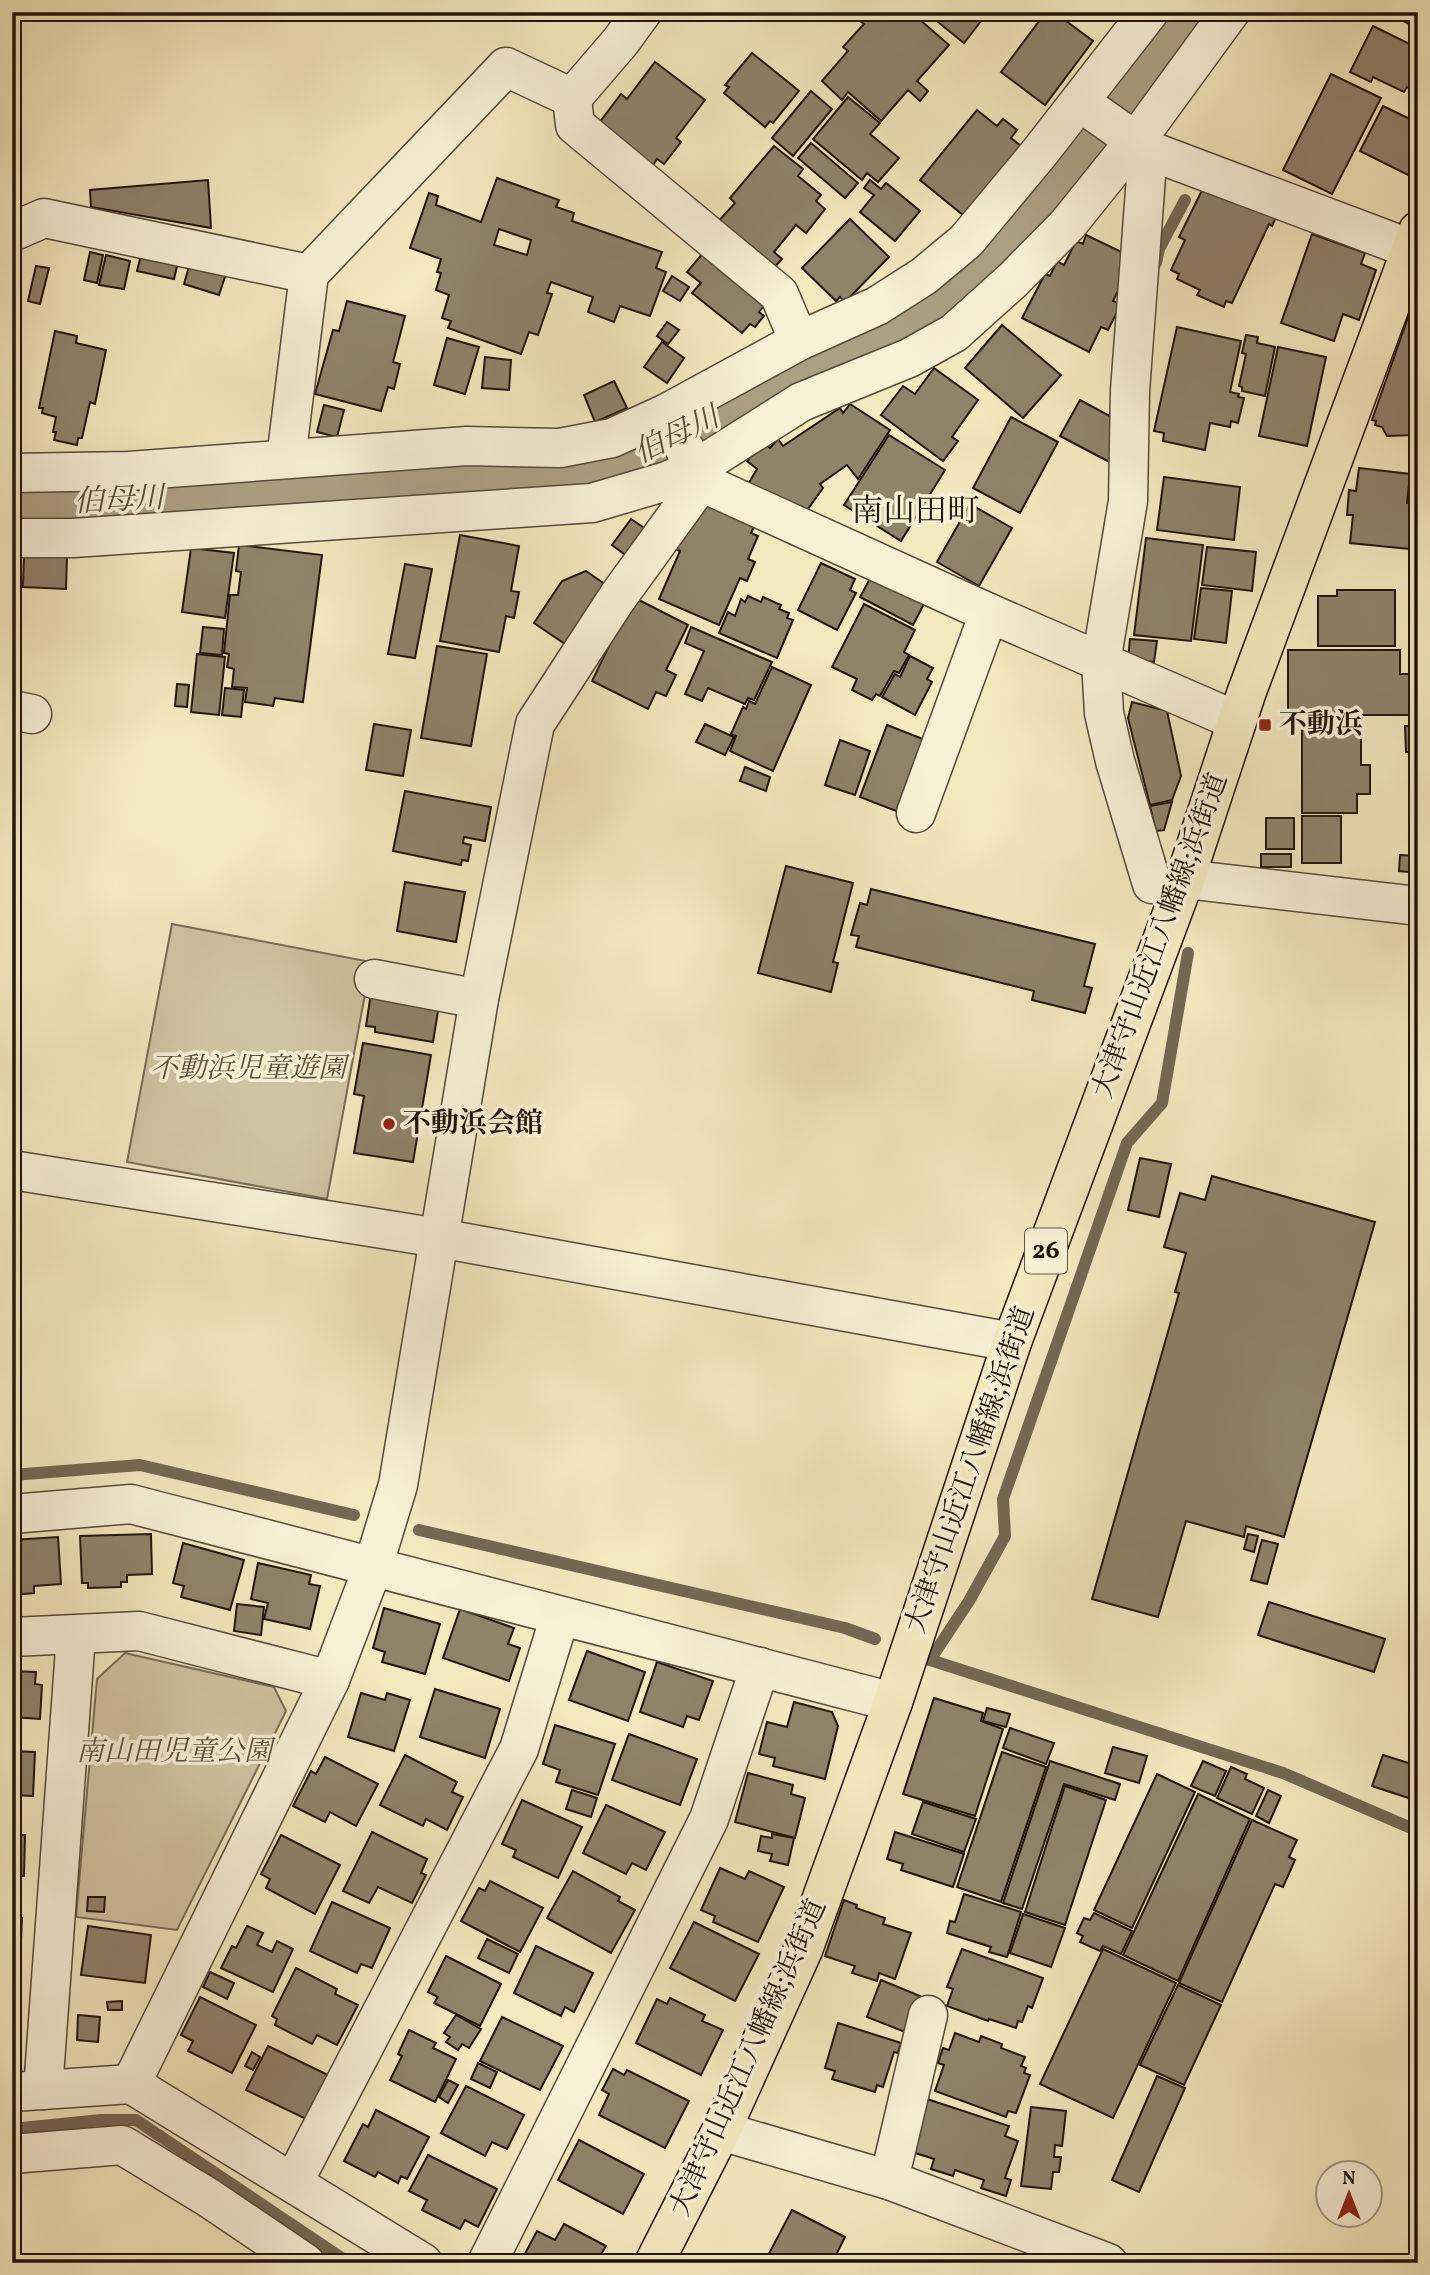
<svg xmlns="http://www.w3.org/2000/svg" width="1430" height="2275" viewBox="0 0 1430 2275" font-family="Vollkorn,'Noto Serif JP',serif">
	<rect width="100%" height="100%" fill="#f4e8bf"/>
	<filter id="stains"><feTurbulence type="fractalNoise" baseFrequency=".00286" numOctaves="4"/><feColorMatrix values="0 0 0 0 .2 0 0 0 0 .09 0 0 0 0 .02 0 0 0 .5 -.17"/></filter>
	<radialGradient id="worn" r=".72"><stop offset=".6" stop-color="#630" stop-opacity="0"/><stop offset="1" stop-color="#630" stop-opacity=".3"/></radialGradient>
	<g fill="#d0c4a1" stroke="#786c57" stroke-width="2">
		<path d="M172 924 371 962 327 1199 127 1162Z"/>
		<path d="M125 1653 274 1687 286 1711 177 1930 76 1917 97 1679Z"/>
	</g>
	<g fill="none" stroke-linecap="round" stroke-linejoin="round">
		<g stroke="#746853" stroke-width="12">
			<path d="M1156 263 1159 249 1185 200"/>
			<path d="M12 1475 140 1465 354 1515"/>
			<path d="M419 1530 845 1628 875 1639"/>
			<path d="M927 1659 1283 1773 1418 1831"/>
			<path d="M930 1660 969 1601 1005 1536 1003 1499 1127 1143 1162 1103 1188 953"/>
			<path d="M12 2129 101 2120H136L349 2263"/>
		</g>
		<path stroke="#aca082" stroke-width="74" d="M12 507 112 503 337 485 600 473 934 310 983 268 1047 198 1181 12"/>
	</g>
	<g fill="#8f836a" stroke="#21150d" stroke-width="2" fill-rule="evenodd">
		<path d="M861 12H911L949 45 917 81 928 91 920 101 908 90 881 121 848 92 842 100 822 81 848 51 843 47 864 24 856 18Z"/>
		<path d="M933 12H988L964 43 933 18 935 14Z"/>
		<path d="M1046 12H1054L1093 41 1045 105 1001 72Z"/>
		<path d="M1386 12H1415L1409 24Z"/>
		<path d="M1373 26 1418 48V93L1407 87 1404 92 1373 77 1371 82 1350 72Z"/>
		<path d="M752 53 799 91 773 123 770 121 765 127 724 93 729 87 725 85Z"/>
		<path d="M655 62 705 100 676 138 681 142 664 164 657 159 651 168 596 127 621 94 627 99Z"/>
		<path d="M1331 74 1381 98 1332 194 1283 170Z"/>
		<path d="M811 91 832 109 793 156 772 138Z"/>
		<path d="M848 97 880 123 870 134 899 158 878 182 867 173 862 180 813 139Z"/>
		<path d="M1383 106 1418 123V155L1408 175 1360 151Z"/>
		<path d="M977 110 997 126 1003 119 1017 130 1011 138 1021 146 963 215 920 180Z"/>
		<path d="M811 143 858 183 845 198 798 158Z"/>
		<path d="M774 146 803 169 798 176 821 195 816 201 825 209 806 233 796 225 774 252 782 259 772 270 716 224 735 203 730 198Z"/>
		<path d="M497 178 559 200 556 207 574 213 572 221 662 252 656 268 666 272 650 316 620 306 614 322 588 312 593 297 551 282 547 293 552 294 538 335 529 332 521 354 448 328 451 321 442 318 449 295 436 290 441 273 437 272 441 259 410 248 429 193 438 196 436 205 481 222ZM499 229 531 240 527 255 494 245Z"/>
		<path d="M208 180 211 228 91 207 90 190Z"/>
		<path d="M870 180 881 189 886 183 920 211 895 241 860 212 874 195 864 188Z"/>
		<path d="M1206 182 1277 215 1272 226 1269 224 1232 303 1226 301 1224 307 1197 295 1200 290 1177 279 1179 274 1171 270 1185 240 1179 237Z"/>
		<path d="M850 219 889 257 845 302 840 297 836 301 802 268Z"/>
		<path d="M1312 234 1365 253 1361 264 1376 270 1359 320 1343 314 1334 341 1281 323Z"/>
		<path d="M1086 235 1134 258 1113 301 1121 304 1108 330 1101 327 1089 352 1022 318 1045 274 1050 276 1057 261 1064 265 1076 241 1083 244Z"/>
		<path d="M709 246 771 297 759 312 764 316 755 327 750 324 742 333 692 293 701 283 687 272Z"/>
		<path d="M142 251 179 258 174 279 137 271Z"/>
		<path d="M90 252 103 255 97 283 84 280Z"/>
		<path d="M106 255 130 261 124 289 99 285Z"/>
		<path d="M190 263 226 274 219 295 184 284Z"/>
		<path d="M36 266 49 268 40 304 28 301Z"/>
		<path d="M672 276 689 287 680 301 663 291Z"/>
		<path d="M1418 289V425L1414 435 1387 436 1382 427 1375 425 1376 421 1372 420Z"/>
		<path d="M347 301 405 316 393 362 400 364 394 389 388 387 381 411 315 394 333 330 339 331Z"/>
		<path d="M667 322 679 330 668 344 657 336Z"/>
		<path d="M1002 325 1061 375 1023 418 965 368Z"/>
		<path d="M1177 327 1241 341 1230 392 1239 394 1238 397 1244 398 1238 423 1231 421 1230 427 1210 423 1205 450 1163 441 1164 433 1154 431Z"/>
		<path d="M55 331 77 336 76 343 106 350 95 404 90 402 82 438H78L77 445 54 440 56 432H53L56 417 42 413 43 408H39Z"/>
		<path d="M1246 335 1258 337 1257 343 1275 347 1265 396 1242 391V387L1239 386 1246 354 1242 353Z"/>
		<path d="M447 338 479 347 465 394 434 385Z"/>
		<path d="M662 342 684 358 667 383 644 367Z"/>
		<path d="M1278 347 1326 357 1307 446 1259 436Z"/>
		<path d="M485 357 511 360 509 390 482 388Z"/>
		<path d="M934 368 978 400 952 437 958 441 943 461 881 415 903 386 915 394Z"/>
		<path d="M614 381 627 408 595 422 584 395Z"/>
		<path d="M1080 400 1119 421V467L1060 436Z"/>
		<path d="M850 404 890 430 858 479 847 465 820 484 823 488 805 513 747 486 757 469 747 461 763 442 770 448 778 439 783 446 840 408 843 413Z"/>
		<path d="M324 405 344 410 337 437 317 432Z"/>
		<path d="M1011 417 1058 442 1020 513 973 488Z"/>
		<path d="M889 435 945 470 901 541 844 505Z"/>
		<path d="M1359 468 1410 474 1407 503H1414L1409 549 1350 543 1353 515H1347L1349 490 1356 491Z"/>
		<path d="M1164 477 1240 487 1234 540 1157 530Z"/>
		<path d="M701 501 755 524 751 533 758 536 748 559 755 562 747 581 740 578 719 625 659 599 680 551 673 548Z"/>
		<path d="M970 504 1012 528 979 586 937 562Z"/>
		<path d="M631 519 650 532 631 559 612 545Z"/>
		<path d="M460 535 519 546 511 591 519 592 514 618 506 616 499 652 440 641Z"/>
		<path d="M1146 538 1203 545 1191 641 1134 635Z"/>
		<path d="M239 545 322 555 303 702 275 698 273 706 245 702 247 688 232 687 234 669 227 667 229 654 224 653 230 595H238L241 572 236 571Z"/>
		<path d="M1207 547 1256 552 1252 591 1202 585Z"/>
		<path d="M191 548 234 553 225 618 182 612Z"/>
		<path d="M24 555 67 556 66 589 23 587Z"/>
		<path d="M821 563 855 579 850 590 856 593 837 630 798 610Z"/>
		<path d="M405 564 432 569 415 658 388 654Z"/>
		<path d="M586 571 609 587 568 646 534 623 562 581Z"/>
		<path d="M872 575 925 602 913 625 860 597Z"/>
		<path d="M1201 588 1232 591 1226 643 1194 639Z"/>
		<path d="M1337 590H1395V646H1318V596H1337Z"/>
		<path d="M748 596 761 602 763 597 781 605 779 609 789 613 787 618 793 620 777 658 719 633 728 612 735 616 741 599 745 602Z"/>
		<path d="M633 597 688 625 666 670 676 675 666 696 656 692 648 709 592 681Z"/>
		<path d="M864 604 915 630 904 652 909 655 899 673 894 671 880 696 876 694 872 700 852 690 857 679 832 667Z"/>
		<path d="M203 627 224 629 222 655 200 653Z"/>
		<path d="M691 627 772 662 754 700 748 698 745 704 708 688 702 701 685 694 704 651 685 643Z"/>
		<path d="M1130 639 1157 641 1154 662 1128 659Z"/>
		<path d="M437 646 487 654 471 746 421 738Z"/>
		<path d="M1288 650H1400V674H1410V715H1288Z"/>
		<path d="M197 654 225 657 219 715 191 712Z"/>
		<path d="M910 656 933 668 927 679 932 682 915 715 882 697 895 674 900 677Z"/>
		<path d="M772 667 811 685 773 771 730 751 736 736 731 734 743 707 746 709 749 701 755 704Z"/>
		<path d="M177 684 189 685 187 707 175 706Z"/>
		<path d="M225 688 244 690 241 717 222 715Z"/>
		<rect x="1412" y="694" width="6" height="23"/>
		<path d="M1132 702 1167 711 1181 776 1172 800 1150 805 1128 718Z"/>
		<path d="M374 724 411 730 403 776 366 770Z"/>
		<path d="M705 724 734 737 725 755 696 742Z"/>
		<path d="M887 725 923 739 896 811 860 797Z"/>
		<path d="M1302 726H1361V765H1370V794H1357V813H1302Z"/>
		<path d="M1405 726H1418V752H1406Z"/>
		<path d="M840 740 870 751 855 795 825 785Z"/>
		<path d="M745 767 770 777 766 791 740 781Z"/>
		<path d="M405 791 491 807 485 841 464 837 463 843 471 845 468 861 462 860 461 865 393 851Z"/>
		<path d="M1172 802 1164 830 1156 831 1150 806Z"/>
		<rect x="1302" y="816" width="39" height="47"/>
		<rect x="1266" y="818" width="28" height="31"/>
		<rect x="1261" y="854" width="30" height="13"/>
		<path d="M1400 855 1418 856V873L1399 871Z"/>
		<path d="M786 866 853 883 833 962 838 963 831 992 758 973Z"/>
		<path d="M405 882 465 892 456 942 397 931Z"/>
		<path d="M871 889 1095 944 1084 986 1092 988 1085 1013 1032 1000 1034 991 856 947 859 936 851 935 860 903 867 905Z"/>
		<path d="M371 993 439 1005 433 1042 375 1032V1027L366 1026Z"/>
		<path d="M363 1043 431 1055 413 1162 354 1153 364 1096 354 1094Z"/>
		<path d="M1140 1158 1171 1164 1159 1217 1128 1210Z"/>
		<path d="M1212 1176 1375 1222 1284 1537 1246 1526 1244 1537 1186 1521 1158 1617 1092 1599 1179 1293 1175 1292 1186 1253 1164 1247 1180 1193 1205 1200Z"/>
		<path d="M151 1534 152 1574 127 1575V1582H121V1587L88 1588V1583H82L80 1536Z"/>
		<path d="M1248 1534 1258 1536 1254 1552 1244 1549Z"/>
		<path d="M58 1537 61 1584 34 1586V1593L14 1595V1588H12V1540Z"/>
		<path d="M1262 1540 1278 1544 1267 1584 1251 1580Z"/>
		<path d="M183 1543 244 1560 230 1610 181 1597 184 1586 173 1583Z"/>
		<path d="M258 1563 311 1575 309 1584 320 1586 310 1629 264 1619 268 1603 251 1599Z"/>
		<path d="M1269 1602 1385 1639 1374 1672 1258 1635Z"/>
		<path d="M237 1604 264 1607 261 1635 234 1631Z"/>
		<path d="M384 1608 440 1624 425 1674 382 1662 385 1652 373 1648Z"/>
		<path d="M460 1609 514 1628 508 1644 520 1648 509 1681 443 1658Z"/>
		<path d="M587 1651 645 1672 628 1721 569 1700Z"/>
		<path d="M657 1662 713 1681 699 1720 687 1716 683 1727 640 1712Z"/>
		<path d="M12 1671 36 1672 35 1684 42 1685 40 1719 12 1717Z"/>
		<path d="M435 1689 500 1709 485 1758 420 1737Z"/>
		<path d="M361 1693 385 1700 387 1693 410 1700 394 1751 348 1737Z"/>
		<path d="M934 1698 983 1713 981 1721 1003 1729 975 1816 903 1794Z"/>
		<path d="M794 1702 832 1712 838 1726 825 1779 773 1766 775 1758 759 1754 767 1722 787 1727Z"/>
		<path d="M987 1708 1010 1714 1006 1727 983 1721Z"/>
		<path d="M555 1725 615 1744 598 1795 556 1782 560 1770 543 1764Z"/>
		<path d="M1010 1728 1054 1743 1046 1764 1003 1748Z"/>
		<path d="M629 1734 697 1759 680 1805 612 1780Z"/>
		<path d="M1113 1747 1147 1756 1139 1783 1105 1773Z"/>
		<path d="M12 1751 35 1752 33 1796 12 1795Z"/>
		<path d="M1002 1752 1046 1767 1001 1902 957 1887Z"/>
		<path d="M405 1755 457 1782 452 1792 463 1797 447 1830 426 1819 423 1826 380 1805Z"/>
		<path d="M1383 1755 1418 1766V1801L1372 1786Z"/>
		<path d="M325 1757 378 1784 356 1826 330 1812 325 1822 293 1806 311 1771 316 1774Z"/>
		<path d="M1050 1761 1120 1784 1115 1800 1064 1784 1022 1909 1003 1903Z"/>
		<path d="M1203 1761 1226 1771 1215 1796 1191 1786Z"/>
		<path d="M1231 1767 1247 1774 1245 1779 1264 1788 1252 1814 1217 1798Z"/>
		<path d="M748 1773 793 1785 791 1794 805 1798 795 1838 735 1822Z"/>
		<path d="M1157 1774 1195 1792 1132 1928 1094 1910Z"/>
		<path d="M1065 1786 1106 1800 1065 1925 1025 1912Z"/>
		<path d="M572 1790 597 1798 591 1817 566 1809Z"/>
		<path d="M1268 1790 1281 1796 1269 1823 1256 1816Z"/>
		<path d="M1198 1794 1250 1819 1178 1981 1123 1955Z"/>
		<path d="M522 1800 582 1827 558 1878 513 1857 516 1850 502 1844Z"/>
		<path d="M923 1802 976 1819 964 1852 912 1834Z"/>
		<path d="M606 1805 665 1832 646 1870 632 1863 626 1874 583 1853Z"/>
		<path d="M1252 1820 1297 1840 1289 1857 1295 1860 1283 1887 1275 1884 1222 2002 1179 1983Z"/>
		<path d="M372 1832 427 1859 421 1873 426 1875 412 1903 378 1887 369 1903 343 1891Z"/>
		<path d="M895 1832 964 1854 953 1887 901 1870 903 1864 887 1859Z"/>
		<path d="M772 1834 794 1838 788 1865 770 1861 772 1854 758 1851 761 1836 772 1838Z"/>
		<path d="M12 1835H25L24 1876 12 1875Z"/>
		<path d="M281 1835 340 1865 315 1914 266 1888 270 1879 261 1874Z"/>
		<path d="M720 1868 745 1879 749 1871 784 1887 758 1942 713 1922 715 1916 701 1910Z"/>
		<path d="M573 1871 620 1897 618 1901 635 1910 611 1953 547 1918Z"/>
		<path d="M490 1881 543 1908 520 1952 461 1921 479 1888 485 1891Z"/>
		<path d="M964 1894 1021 1912 1007 1957 989 1952 991 1947 947 1933 950 1921 955 1922Z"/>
		<path d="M88 1897H105L104 1912 87 1911Z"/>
		<path d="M844 1900 857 1905 856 1908 885 1918 883 1924 911 1933 895 1979 879 1973 877 1981 852 1973 855 1966 825 1956Z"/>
		<path d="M332 1902 390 1928 372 1968 361 1964 357 1973 310 1951Z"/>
		<path d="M1094 1913 1132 1931 1121 1954 1103 1946 1100 1951 1080 1942 1083 1936 1077 1933 1084 1918 1090 1920Z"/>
		<path d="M1023 1914 1065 1928 1051 1967 1010 1953Z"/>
		<path d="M12 1917 22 1918 20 1962 12 1961Z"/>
		<path d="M694 1922 759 1954 735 2001 670 1968Z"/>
		<path d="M88 1926 151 1935 145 1983 81 1975Z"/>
		<path d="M247 1926 263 1933 257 1945 272 1952 277 1941 293 1949 273 1992 221 1968 232 1946 236 1948Z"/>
		<path d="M487 1939 518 1954 509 1973 478 1958Z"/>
		<path d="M536 1946 593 1973 574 2012 565 2007 561 2016 514 1993Z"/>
		<path d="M962 1949 1043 1978 1032 2008 1028 2006 1022 2022 1018 2021 1016 2028 989 2019 988 2021 947 2006 953 1989 947 1987Z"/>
		<path d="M1103 1949 1176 1983 1113 2118 1040 2084Z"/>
		<path d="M446 1956 501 1984 480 2026 434 2003 438 1997 428 1992Z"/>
		<path d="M296 1968 337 1989 335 1994 358 2005 337 2045 317 2035 312 2044 275 2025 277 2019 272 2016Z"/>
		<path d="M210 1972 234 1983 227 1999 203 1987Z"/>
		<path d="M881 1980 920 1996 905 2032 867 2017Z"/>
		<path d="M1178 1985 1221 2005 1184 2085 1140 2065Z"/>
		<path d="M200 1997 256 2025 232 2073 188 2051 193 2041 181 2035Z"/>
		<path d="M670 1998 705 2015 702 2021 723 2030 701 2075 636 2043 657 1999 667 2004Z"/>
		<path d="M122 2001V2010H108L107 2002Z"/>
		<path d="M78 2015 100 2017 98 2042 77 2040Z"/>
		<path d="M456 2015 481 2029 469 2048 462 2044 458 2050 446 2042 450 2037 444 2033Z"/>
		<path d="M502 2017 563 2046 540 2090 480 2061Z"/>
		<path d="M838 2023 901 2043 898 2053 894 2052 883 2087 877 2085 875 2092 832 2079 835 2071 825 2068Z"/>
		<path d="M409 2030 436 2043 433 2048 456 2059 435 2102 390 2080 402 2056 398 2054Z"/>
		<path d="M955 2033 979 2042 981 2036 1002 2044 1001 2048 1025 2057 1021 2066 1026 2068 1024 2073 1030 2075 1016 2113 1008 2111 1006 2117 935 2091 944 2065 938 2063 943 2048 949 2050Z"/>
		<path d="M268 2046 328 2075 306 2119 246 2090Z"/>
		<path d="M252 2052 260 2057 253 2070 245 2066Z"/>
		<path d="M478 2063 497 2072 490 2088 471 2079Z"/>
		<path d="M613 2069 624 2075 627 2070 689 2101 665 2148 599 2115 609 2094 602 2090Z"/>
		<path d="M1157 2076 1185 2088 1139 2192 1112 2180Z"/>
		<path d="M448 2080 458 2085 448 2103 439 2097Z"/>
		<path d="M466 2086 524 2115 507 2149 492 2142 485 2156 441 2133Z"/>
		<path d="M927 2099 1009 2126 1005 2136 1018 2141 1005 2178 1011 2180 1006 2196 981 2188 984 2180 955 2170 953 2176 931 2169 934 2159 909 2151Z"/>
		<path d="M1031 2107 1066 2111 1062 2146 1055 2145 1054 2157H1061L1059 2172H1053L1051 2189 1021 2186Z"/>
		<path d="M376 2110 429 2137 407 2179 401 2176 398 2183 378 2172 375 2177 344 2161 363 2124 368 2127Z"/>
		<path d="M579 2140 644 2174 623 2214 558 2180Z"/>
		<path d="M428 2155 497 2189 478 2227 465 2220 460 2229 422 2210 427 2200 409 2191Z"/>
		<path d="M792 2210 845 2237 832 2263H764Z"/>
		<path d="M564 2224 606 2246 596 2263H520L537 2231 555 2240Z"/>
	</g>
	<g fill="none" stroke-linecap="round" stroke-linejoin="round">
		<defs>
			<g id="minor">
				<path d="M572 98 575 125 779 294 799 341"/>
				<path d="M1080 102 1148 150 1411 249"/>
				<path d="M1148 150 1130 391 1128 501 1101 662 1104 713 1115 761 1152 884"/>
				<path d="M12 232 44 218 309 274"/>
				<path d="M667 413 701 482 989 613 1237 721"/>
				<path d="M286 459 309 274 506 67 572 98 621 41 642 12"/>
				<path d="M12 473 129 471 467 446 560 448 612 438 667 413 799 341 877 306 924 276 966 241 1040 152 1149 12"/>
				<path d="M12 538H73L592 503 667 481 695 469 801 402 909 358 954 333 1013 280 1068 224 1146 127 1230 12"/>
				<path d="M12 710 32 714"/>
				<path d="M916 813 989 613"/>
				<path d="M1185 879 1418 906"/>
				<path d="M374 979 479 999"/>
				<path d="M12 1170 439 1238 1012 1342"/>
				<path d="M12 1514 131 1504 893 1702"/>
				<path d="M12 1637 139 1631 330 1680"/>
				<path d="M131 2084 330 1680 373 1567 398 1485 479 999 535 724 617 598 701 482"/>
				<path d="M43 2090 76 1635"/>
				<path d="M12 2092 131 2084 423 2263"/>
				<path d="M721 2131 889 2180 1108 2263"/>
				<path d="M12 2154 122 2145 209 2198 305 2263"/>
				<path d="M889 2180 928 2015"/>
				<path d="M293 2183 519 1749 560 1616"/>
				<path d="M487 2263 709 1819 760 1667"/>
			</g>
			<path id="major" d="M654 2263 721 2131 803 1950 893 1702 1012 1342 1185 879 1246 694 1418 231"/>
		</defs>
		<use href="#minor" stroke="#564a3a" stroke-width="41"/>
		<use href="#major" stroke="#21150d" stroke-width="41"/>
		<use href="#minor" stroke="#f8f0d5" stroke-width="38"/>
		<use href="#major" stroke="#f4e8bf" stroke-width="38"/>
	</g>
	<g fill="#8f2418" stroke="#f8f0d5" stroke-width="2.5">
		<rect x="1258" y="718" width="14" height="14" rx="3.5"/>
		<circle cx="389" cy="1124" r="7"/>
	</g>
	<g text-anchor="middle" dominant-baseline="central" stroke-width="7" stroke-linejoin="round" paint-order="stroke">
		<rect fill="#f8f0d5" stroke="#625749" stroke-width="2" x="1025" y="1228.5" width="42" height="45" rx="5"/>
		<g font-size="26" font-weight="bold" fill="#21150d">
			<text x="1046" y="1251">26</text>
		</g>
		<g font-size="28" font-weight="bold" fill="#21150d" stroke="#f8f0d5" text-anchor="start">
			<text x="1279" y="725">不動浜</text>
			<text x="403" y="1124">不動浜会館</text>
		</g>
		<g font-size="28" fill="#21150d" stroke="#f8f0d5">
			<text transform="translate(1161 936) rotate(-70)">大津守山近江八幡線;浜街道</text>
			<text transform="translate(971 1470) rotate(-71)">大津守山近江八幡線;浜街道</text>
			<text transform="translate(749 2058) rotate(-66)">大津守山近江八幡線;浜街道</text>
		</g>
		<g font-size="28" font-style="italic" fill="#5e5241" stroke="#f8f0d5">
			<text x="248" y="1069">不動浜児童遊園</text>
			<text x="174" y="1752">南山田児童公園</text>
		</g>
		<g font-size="30" font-style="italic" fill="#594d3c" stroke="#f8f0d5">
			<text transform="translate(677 436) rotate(-26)">伯母川</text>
			<text transform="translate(119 501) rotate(-3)">伯母川</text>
		</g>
		<g font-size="32" fill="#21150d" stroke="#f8f0d5">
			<text x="915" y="513">南山田町</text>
		</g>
	</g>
	<rect width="1430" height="2275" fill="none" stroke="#f4e8bf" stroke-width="42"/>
	<rect x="14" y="14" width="1402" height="2247" fill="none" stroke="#21150d" stroke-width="3.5"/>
	<rect x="21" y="21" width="1388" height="2233" fill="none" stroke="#21150d" stroke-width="2"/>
	<g transform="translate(1349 2194)"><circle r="33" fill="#f8f0d5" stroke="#a29885" stroke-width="2"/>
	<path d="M0-5L12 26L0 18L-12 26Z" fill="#8f2418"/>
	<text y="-10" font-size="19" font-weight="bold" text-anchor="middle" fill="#21150d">N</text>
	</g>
	<rect width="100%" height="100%" filter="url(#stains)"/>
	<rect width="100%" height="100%" fill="url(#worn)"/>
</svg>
